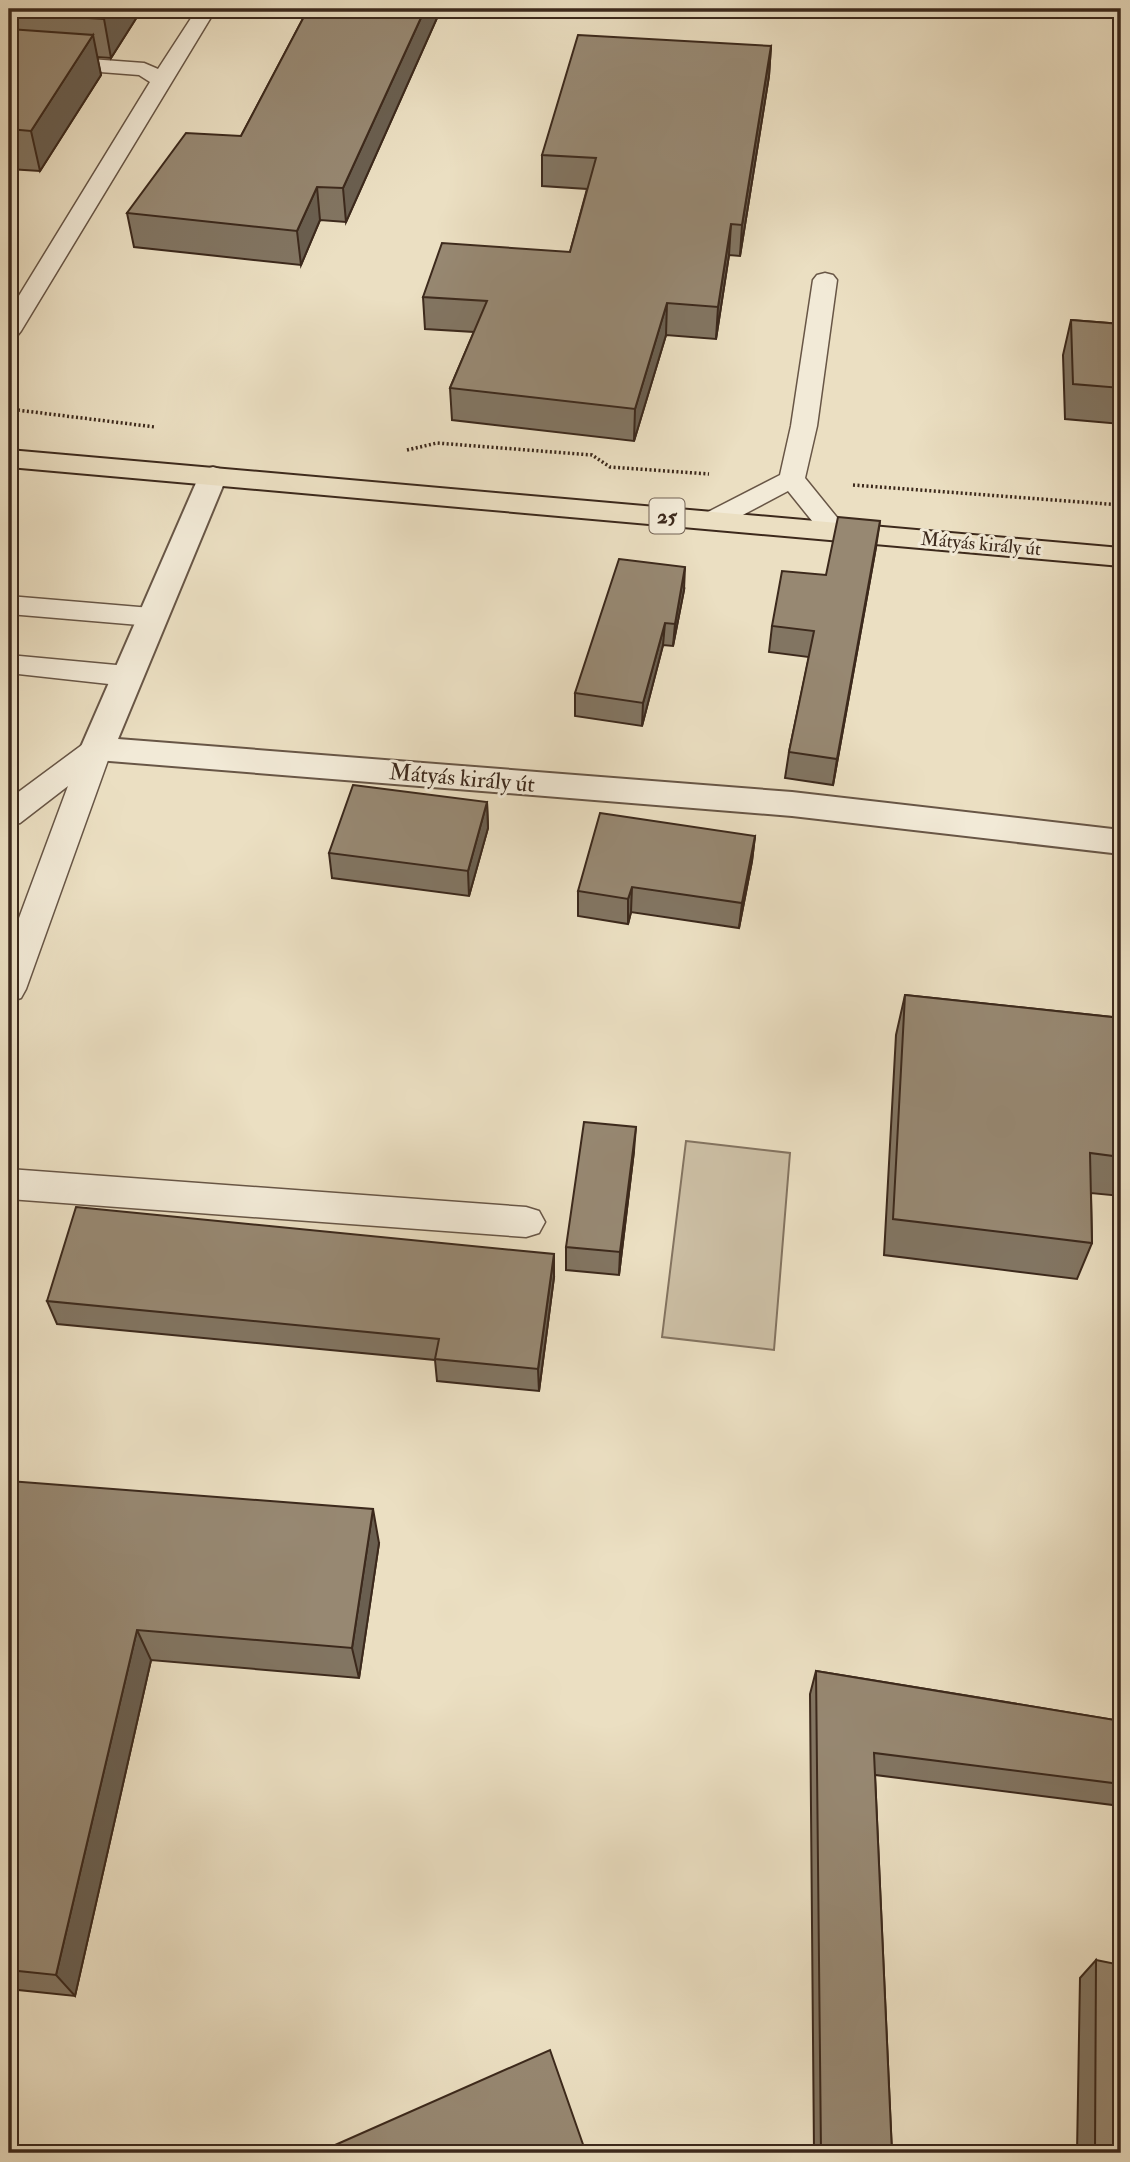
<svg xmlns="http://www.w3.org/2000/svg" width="1130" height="2162" viewBox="0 0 1130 2162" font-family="'IM FELL Double Pica',serif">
	<rect width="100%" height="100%" fill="#ebdfc2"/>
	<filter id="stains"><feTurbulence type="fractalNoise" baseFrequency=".00286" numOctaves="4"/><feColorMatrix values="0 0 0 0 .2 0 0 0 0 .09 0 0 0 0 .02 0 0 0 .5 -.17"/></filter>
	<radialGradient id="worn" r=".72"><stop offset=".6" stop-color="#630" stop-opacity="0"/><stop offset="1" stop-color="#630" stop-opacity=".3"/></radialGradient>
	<path fill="#cdc0a6" stroke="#847461" stroke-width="2" d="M686 1141 790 1153 774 1350 662 1337Z"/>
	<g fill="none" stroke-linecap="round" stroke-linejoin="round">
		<defs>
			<g id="lane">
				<path d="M197 9H216L21 331 17 336 9 338V312L150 82 139 75 9 65V53L144 63 158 69Z"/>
				<path d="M825 273 833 275 837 280 817 426 805 478 848 531 845 537 835 539 825 537 788 491 722 526 713 528 704 526 700 520 704 514 780 475 791 426 813 280 817 275Z"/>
				<path d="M9 596 151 608 161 611 165 617 161 623 151 626 9 614Z"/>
				<path d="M9 655 127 666 137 669 142 676 137 683 127 686 9 673Z"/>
				<path d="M97 739 108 742 112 749 26 989 21 998 9 1002V945L68 786 20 823 9 826V799L86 742Z"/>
				<path d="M9 1169 526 1207 539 1211 545 1222 539 1233 526 1237 9 1199Z"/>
			</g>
			<path id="street" d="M213 467 223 470 227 476 118 739 792 792 1121 830V854L792 816 97 760 85 757 80 749 199 476 203 470Z"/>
			<path id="primary" d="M9 450 1121 548V566L9 467Z"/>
		</defs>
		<use href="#lane" stroke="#685646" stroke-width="3"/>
		<use href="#street" stroke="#685646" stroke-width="4"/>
		<use href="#primary" stroke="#3c291c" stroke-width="4"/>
		<g stroke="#3c291c" stroke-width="3.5" stroke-dasharray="2 2.5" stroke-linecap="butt">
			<path d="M9 409 155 427"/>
			<path d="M407 450 437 443 592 455 610 467 709 474"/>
			<path d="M853 485 1121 505"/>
		</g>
		<use href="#lane" fill="#f2ead7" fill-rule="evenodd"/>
		<use href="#street" fill="#f2ead7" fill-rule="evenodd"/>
		<use href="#primary" fill="#ebdfc2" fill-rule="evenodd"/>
	</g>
	<g fill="#827562" stroke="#3c291c" stroke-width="2">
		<path d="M9 9H142L111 58 97 57 101 75 40 171 9 169Z"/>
		<path d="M308 9H441L346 222 320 220 301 265 134 247 127 213 241 136Z"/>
		<path d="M771 46 769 76 740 256 729 255 716 339 666 335 634 441 452 420 450 388 474 332 425 329 423 297 570 252 587 189 542 186V155Z"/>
		<path d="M1071 320 1121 324V424L1065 419 1063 355Z"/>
		<path d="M876 547 833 785 785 778 789 752 809 657 769 652 772 626 826 575Z"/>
		<path d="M684 590 673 646 663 645 642 726 575 716V693Z"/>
		<path d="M487 802 488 828 469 896 332 878 329 853Z"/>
		<path d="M755 836 752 861 739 928 631 912 628 924 578 916V891Z"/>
		<path d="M905 995 1121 1018V1196L1091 1193 1092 1243 1077 1279 884 1255 896 1035Z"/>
		<path d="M634 1151 619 1275 566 1270V1247Z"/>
		<path d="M554 1277 539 1391 437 1381 435 1360 57 1324 47 1301Z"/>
		<path d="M9 1481 379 1543 359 1678 151 1660 75 1996 9 1989Z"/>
		<path d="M816 1671 1121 1721V1806L875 1775 892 2153H814L810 1694Z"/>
		<path d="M1096 1960 1121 2153H1077L1080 1978Z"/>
	</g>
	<g fill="#6a5f50" stroke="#3c291c" stroke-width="2">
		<path d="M110 9H142L111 58 104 19Z"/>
		<path d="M425 9H441L346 222 343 188Z"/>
		<path d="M93 35 101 75 40 171 31 131Z"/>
		<path d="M771 46 769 76 740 256 742 225Z"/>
		<path d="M317 187 320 220 301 265 297 231Z"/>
		<path d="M731 224 729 255 716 339 718 307Z"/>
		<path d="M667 303 666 335 634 441 635 409Z"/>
		<path d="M880 521 876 547 833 785 837 759Z"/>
		<path d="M685 567 684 590 673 646 675 624Z"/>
		<path d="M665 623 663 645 642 726 643 703Z"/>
		<path d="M487 802 488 828 469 896 468 871Z"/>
		<path d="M755 836 752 861 739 928 742 903Z"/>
		<path d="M632 887 631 912 628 924V899Z"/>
		<path d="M636 1127 634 1151 619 1275 620 1252Z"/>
		<path d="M554 1254V1277L539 1391 538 1369Z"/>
		<path d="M373 1509 379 1543 359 1678 352 1648Z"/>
		<path d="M137 1630 151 1660 75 1996 56 1975Z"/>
	</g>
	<g fill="#978872" stroke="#3c291c" stroke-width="2">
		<path d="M9 9H110L104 19 9 13Z"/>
		<path d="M308 9H425L343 188 317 187 297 231 127 213 186 133 241 136Z"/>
		<path d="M9 29 93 35 31 131 9 129Z"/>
		<path d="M578 35 771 46 742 225 731 224 718 307 667 303 635 409 450 388 487 301 423 297 442 243 570 252 596 158 542 155Z"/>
		<path d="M1071 320 1121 324V388L1073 384Z"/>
		<path d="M838 517 880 521 837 759 789 752 814 631 772 626 782 571 826 575Z"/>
		<path d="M619 559 685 567 675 624 665 623 643 703 575 693Z"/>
		<path d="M353 785 487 802 468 871 329 853Z"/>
		<path d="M600 813 755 836 742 903 632 887 628 899 578 891Z"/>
		<path d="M905 995 1121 1018V1157L1090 1153 1092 1243 893 1219Z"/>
		<path d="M584 1122 636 1127 620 1252 566 1247Z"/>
		<path d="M76 1207 554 1254 538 1369 435 1359 439 1339 47 1301Z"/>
		<path d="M9 1481 373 1509 352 1648 137 1630 56 1975 9 1970Z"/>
		<path d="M816 1671 1121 1721V1784L874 1753 892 2153H821Z"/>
		<path d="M1096 1960 1121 1965V2153H1095Z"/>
		<path d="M550 2050 586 2153H317Z"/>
	</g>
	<g text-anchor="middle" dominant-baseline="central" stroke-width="6" stroke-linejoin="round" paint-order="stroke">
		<g font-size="19" fill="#3c291c" stroke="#f2ead7">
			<text transform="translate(981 544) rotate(5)">Mátyás király út</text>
		</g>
		<rect fill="#f2ead7" stroke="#736354" stroke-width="2" x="649.5" y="498.5" width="35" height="35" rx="5"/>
		<g font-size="21" font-weight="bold" fill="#3c291c">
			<text x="667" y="516">25</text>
		</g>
		<g font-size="23" fill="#3c291c" stroke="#f2ead7">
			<text transform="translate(462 778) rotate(5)">Mátyás király út</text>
		</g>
	</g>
	<rect width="1130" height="2162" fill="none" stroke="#ebdfc2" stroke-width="35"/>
	<rect x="10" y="10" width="1109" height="2141" fill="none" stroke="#3c291c" stroke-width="3.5"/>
	<rect x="18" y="18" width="1095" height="2127" fill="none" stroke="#3c291c" stroke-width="2"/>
	<rect width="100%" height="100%" filter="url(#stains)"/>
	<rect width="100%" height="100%" fill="url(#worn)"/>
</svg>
